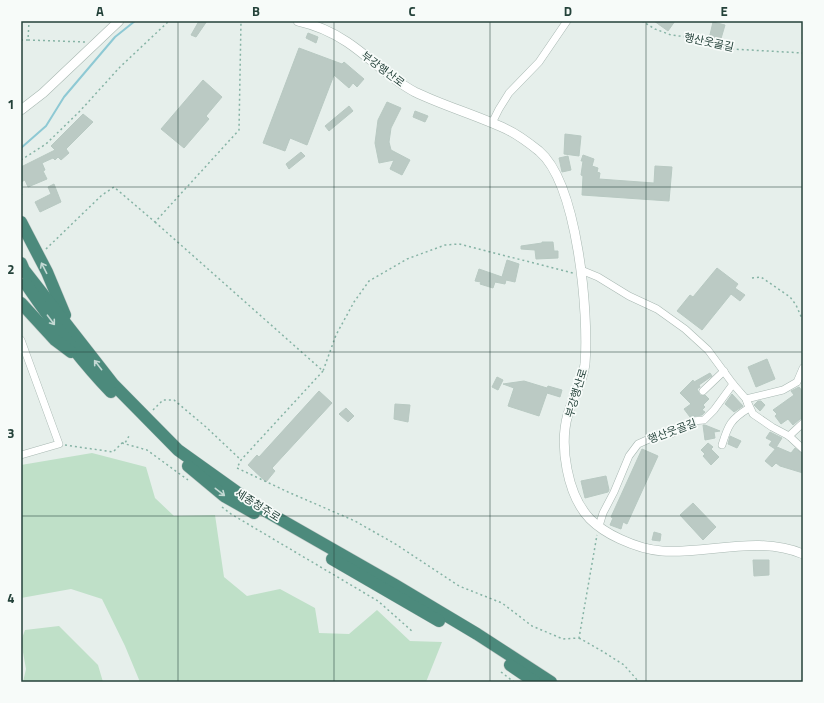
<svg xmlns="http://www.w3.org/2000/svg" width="824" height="703" viewBox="0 0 824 703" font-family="'Titillium Web','Noto Sans KR',sans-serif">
	<rect width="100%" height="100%" fill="#e6efeb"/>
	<g fill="#bfe0c8">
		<path d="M92 453 146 467 155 498 174 516 215 515 224 577 247 596 280 589 315 608 319 633 349 634 377 610 410 641 442 642 426 682H140L125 646 102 599 71 589 21 598V465Z"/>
		<path d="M59 626 98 665 103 682H23L26 669 21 641 25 630Z"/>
	</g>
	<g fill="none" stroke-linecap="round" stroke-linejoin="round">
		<path stroke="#8ec9d4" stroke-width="2" d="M21 148 46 126 64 97 115 37 135 21"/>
	</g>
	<g fill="#bbcac4" stroke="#b8c9c2">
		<path d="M199 21H207L196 37 191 35Z"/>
		<path d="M654 21H675L668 31Z"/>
		<path d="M713 22 725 25 720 42 709 39Z"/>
		<path d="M308 33 318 37 316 43 306 38Z"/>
		<path d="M299 48 342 64 344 62 364 79 357 87 353 83 349 88 334 75 307 145 290 138 285 151 263 143Z"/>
		<path d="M203 80 222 97 206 116 209 119 184 148 161 129Z"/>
		<path d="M387 102 401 108 391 128 389 142 391 150 410 160 402 175 390 169 394 160 379 163 375 143 378 120Z"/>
		<path d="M349 106 353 111 329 131 325 126Z"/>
		<path d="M415 111 428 116 425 122 413 117Z"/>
		<path d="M83 114 93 122 66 149 69 153 61 160 58 157 55 160 53 158 42 163 45 170 43 171 47 179 28 187 25 180 21 182V167L55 150 51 146Z"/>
		<path d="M565 134 581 136 579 156 564 154Z"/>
		<path d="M301 152 305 156 289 169 286 164Z"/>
		<path d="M583 155 594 159 592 166 598 168 597 172 600 173 599 179 654 183 655 166 672 167 669 201 582 195 583 176 581 175 583 161H581Z"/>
		<path d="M568 156 571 170 562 172 559 158Z"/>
		<path d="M54 184 61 202 40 212 35 202 51 194 48 187Z"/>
		<path d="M542 242H553L554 251H558V258L536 259 535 250 521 249V246L542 243Z"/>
		<path d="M507 260 519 264 515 282 506 280 505 284 495 282 493 288 480 284 481 282 475 281 479 269 502 277Z"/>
		<path d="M717 268 738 284 735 288 745 295 740 301 731 294 702 330 677 311 690 295 693 297Z"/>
		<path d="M767 359 775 379 756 387 748 367Z"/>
		<path d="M710 373 712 376 699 385 700 387 697 389 700 395H705L709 399 703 405 705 407 702 410 705 412 702 415 690 417 684 409 691 404 680 393 693 380 694 382Z"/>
		<path d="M497 377 503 380 498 390 492 387Z"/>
		<path d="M524 381 547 388 548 386 562 390 560 397 547 393 539 416 508 406 514 388 503 384Z"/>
		<path d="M799 387 803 392V418L800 419 793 425 788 419 781 424 775 416 777 414 773 410 794 395 791 391Z"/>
		<path d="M319 391 332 403 272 468 275 471 266 482 248 465 257 455 259 457Z"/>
		<path d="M732 394 743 406 734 412 725 404Z"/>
		<path d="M758 401H761L765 405 760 411 754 405Z"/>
		<path d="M395 404 410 405 408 422 394 419Z"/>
		<path d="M346 408 354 416 348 422 339 414Z"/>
		<path d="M703 425H705L720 431 714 432 715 438 705 440Z"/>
		<path d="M770 432 782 438 775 449 769 445 772 441 766 438Z"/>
		<path d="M730 436 741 441 737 448 728 444Z"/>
		<path d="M708 443 713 447 711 449 719 457 711 465 703 456 705 454 701 450Z"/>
		<path d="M777 447 791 453 795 448 803 454V473L780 466 776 463 772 467 765 461Z"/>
		<path d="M642 449 658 456 627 524 623 522 621 529 610 525 613 518 611 517Z"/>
		<path d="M606 476 609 490 608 492 585 498 581 481Z"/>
		<path d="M693 503 716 527 703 540 680 515Z"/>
		<path d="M654 532 661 534 660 541 652 540Z"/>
		<path d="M753 560H769V575L754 576Z"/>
	</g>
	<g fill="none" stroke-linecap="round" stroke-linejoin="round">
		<defs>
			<g id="minor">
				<path d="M492 123 499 109 509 93 539 62 567 21"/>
				<path d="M581 270 598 277 629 296 657 309 685 329 708 350 733 384 746 399 753 414 772 427 789 436 803 449"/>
				<path d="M21 340 59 444 21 455"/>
				<path d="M703 391 724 371"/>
				<path d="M789 436 803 423"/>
				<path d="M722 445C728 425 731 419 749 408L746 399 783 390 797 382 803 368"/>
				<path d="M599 526 603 513 614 492 629 456 638 444 658 435 671 434 679 430 684 425 692 421 704 420 714 410 733 384"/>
			</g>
			<g id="tertiary">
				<path d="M298 21C316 25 332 32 347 42 371 58 390 79 415 92 444 106 476 115 506 129 517 134 529 143 539 151 578 184 589 314 585 364 583 382 573 397 568 414 559 445 567 495 590 519 598 527 609 534 620 539 633 545 647 550 662 551 708 554 758 535 803 554"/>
				<path d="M21 110 43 93 119 21"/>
			</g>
			<g id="trunk">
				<path d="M21 222 47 272 65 315"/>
				<path d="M21 263 24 270 113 384 178 450 255 505 395 585 477 634 551 682"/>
				<path d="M26 284C52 322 79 359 111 392"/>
				<path d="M21 303 55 340 71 352"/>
				<path d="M188 466 224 496 254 513"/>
				<path d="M332 559 439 621"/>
				<path d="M510 665 535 682"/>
			</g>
		</defs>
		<use href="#minor" stroke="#a8b8b2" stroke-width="8"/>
		<use href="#tertiary" stroke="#a8b8b2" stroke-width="10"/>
		<use href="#trunk" stroke="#c2cac8" stroke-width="13"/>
		<g stroke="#86b3a5" stroke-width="1.5" stroke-dasharray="2 3" stroke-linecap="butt">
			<path d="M642 21 655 29 671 35 688 37 714 46 732 49 803 53"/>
			<path d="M21 40H28L29 21"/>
			<path d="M28 40 86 42"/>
			<path d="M21 160 46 144 80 111 120 67 169 21"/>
			<path d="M21 194 22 195"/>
			<path d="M155 222 323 371 336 335 354 302 369 281 407 259 445 245 459 244 573 273"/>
			<path d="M46 249 102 195 114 187 155 222 239 130 241 21"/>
			<path d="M752 278 761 277 790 297 796 305 803 321"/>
			<path d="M323 371 241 460 237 468 288 492 355 521 397 545 459 586 502 603 532 626 563 639 579 638 597 535"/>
			<path d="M153 410 163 400H174L206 427 241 460"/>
			<path d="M122 443 147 450 188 480"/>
			<path d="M65 445 113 452 122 443H125L129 436"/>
			<path d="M222 507 231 514 378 601 413 632"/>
			<path d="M579 638 602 651 624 665 639 682"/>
			<path d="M501 672 514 682"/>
		</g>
		<use href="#minor" stroke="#fff" stroke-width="7"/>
		<use href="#tertiary" stroke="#fff" stroke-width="9"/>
		<use href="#trunk" stroke="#4c8a7c" stroke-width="12"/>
	</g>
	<defs><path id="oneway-shaft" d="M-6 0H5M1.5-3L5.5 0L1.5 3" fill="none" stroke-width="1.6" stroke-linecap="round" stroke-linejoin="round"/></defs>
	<g stroke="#c4d9d4">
		<use href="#oneway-shaft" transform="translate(44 268) rotate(-117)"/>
		<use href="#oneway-shaft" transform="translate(51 320) rotate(53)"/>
		<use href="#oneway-shaft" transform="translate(98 365) rotate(-128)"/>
		<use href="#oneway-shaft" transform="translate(220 492) rotate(38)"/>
	</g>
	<path fill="none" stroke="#24423a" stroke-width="1" stroke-opacity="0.55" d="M178 21V682M334 21V682M490 21V682M646 21V682M21 187H803M21 352H803M21 516H803"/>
	<g text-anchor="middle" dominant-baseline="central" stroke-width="3.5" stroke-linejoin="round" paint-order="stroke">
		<g font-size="11" fill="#24423a" stroke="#f7fbf9">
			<text transform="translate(709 42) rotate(12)">행산웃골길</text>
			<text transform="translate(383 69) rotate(37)">부강행산로</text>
			<text transform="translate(576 393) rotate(-73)">부강행산로</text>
			<text transform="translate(672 431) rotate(-20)">행산웃골길</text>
			<text transform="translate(258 505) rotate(32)">세종청주로</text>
		</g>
	</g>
	<rect width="824" height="703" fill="none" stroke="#f7fbf9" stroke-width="44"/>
	<rect x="22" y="22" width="780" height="659" fill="none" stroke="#24423a" stroke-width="1.5"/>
	<g font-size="13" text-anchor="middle" font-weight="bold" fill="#24423a">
		<text x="100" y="16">A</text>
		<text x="256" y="16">B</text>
		<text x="412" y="16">C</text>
		<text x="568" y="16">D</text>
		<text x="724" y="16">E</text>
		<text x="11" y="109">1</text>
		<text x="11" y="274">2</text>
		<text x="11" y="438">3</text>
		<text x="11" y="603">4</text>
	</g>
</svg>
